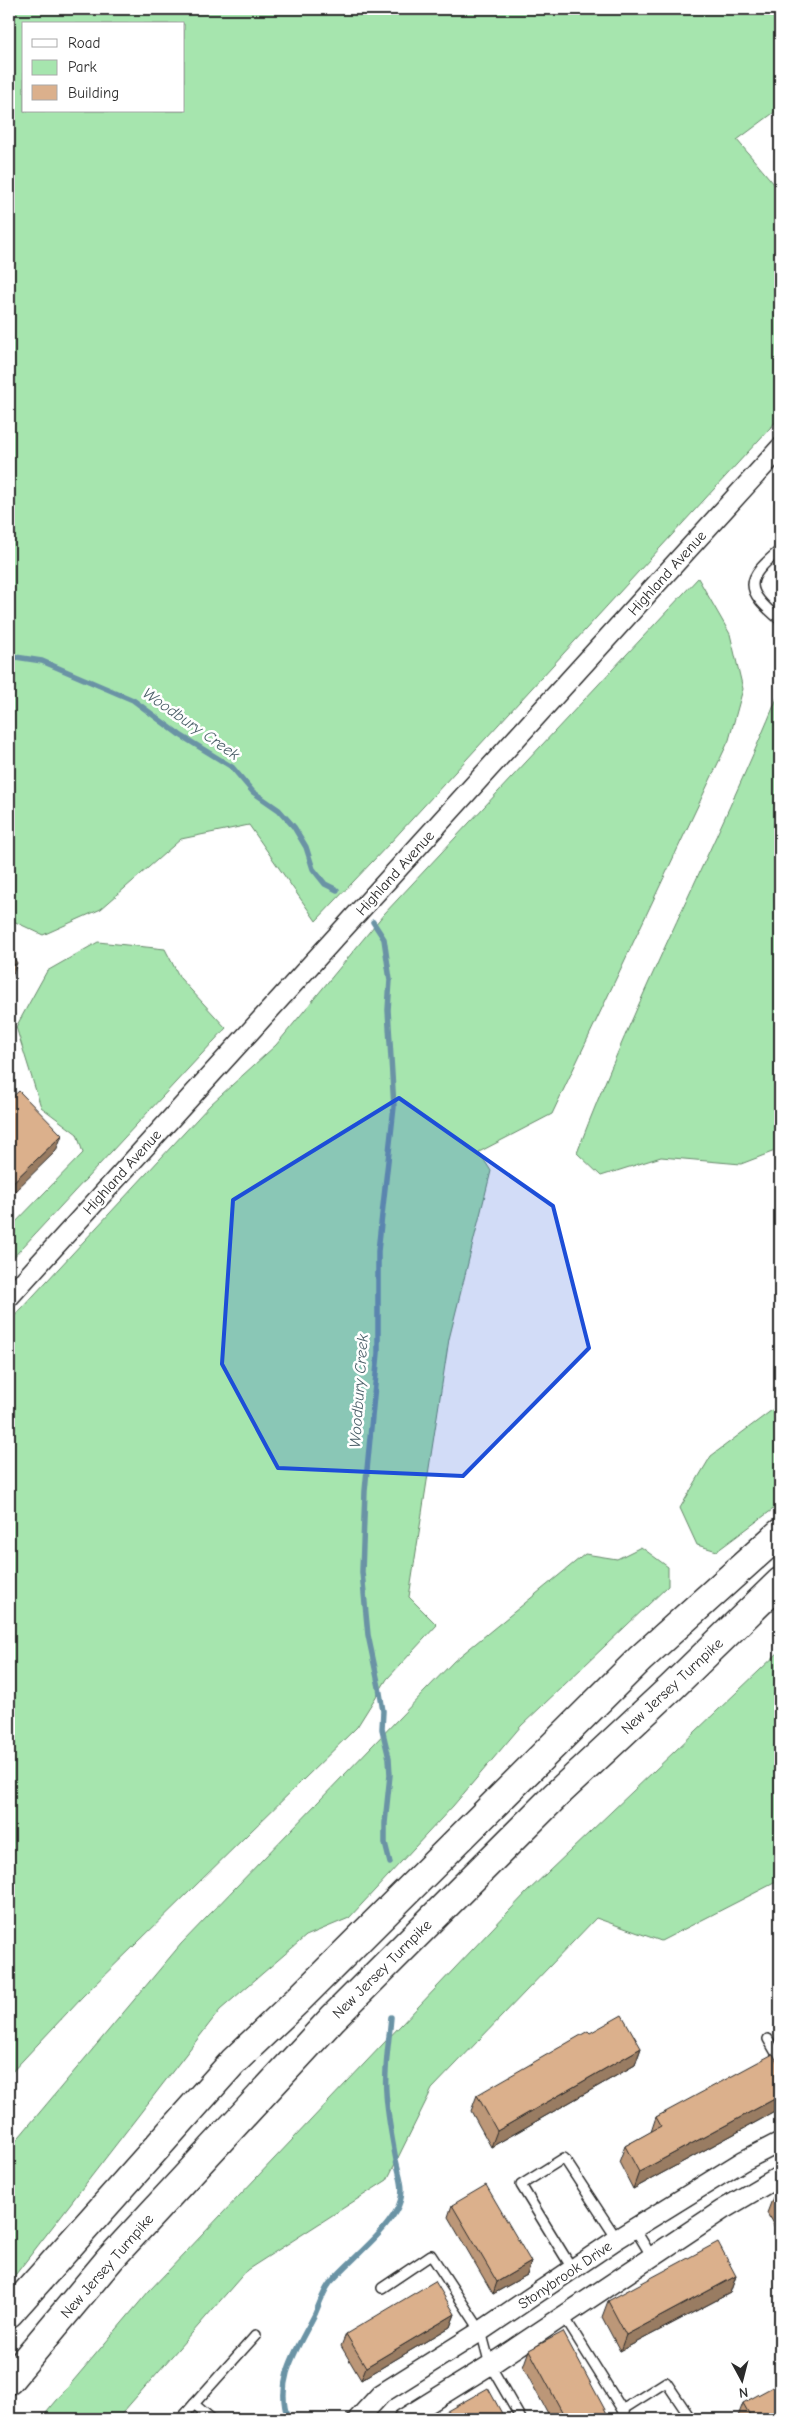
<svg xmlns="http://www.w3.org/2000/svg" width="789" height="2428" viewBox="0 0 789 2428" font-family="'Comic Neue',sans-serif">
	<rect width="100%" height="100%" fill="#fff"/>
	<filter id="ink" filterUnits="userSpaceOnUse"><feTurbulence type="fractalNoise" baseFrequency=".02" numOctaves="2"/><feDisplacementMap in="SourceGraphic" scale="10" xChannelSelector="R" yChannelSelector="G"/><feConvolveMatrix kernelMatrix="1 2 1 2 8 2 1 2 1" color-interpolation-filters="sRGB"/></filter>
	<g filter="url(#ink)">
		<g fill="#a6e5ae" stroke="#68886c" fill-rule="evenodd">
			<path d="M9 9H780V108L737 140 780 191V417L390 843 316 921 249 825 181 839 101 909 43 935 9 919ZM24 24H184V111H24Z"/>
			<path d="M698 578 730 634 743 689 729 740 552 1114 479 1152 491 1171 449 1339 409 1597 437 1625 387 1679 357 1727 82 1997 9 2075V1322L210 1105 276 1045 384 914Z"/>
			<path d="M780 691V1149L741 1164 661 1157 601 1176 577 1153C636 996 716 847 780 691Z"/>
			<path d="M98 942 165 949 180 978 226 1028 9 1262V1229L83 1153 77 1134 41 1107 16 1027 47 971Z"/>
			<path d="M780 1404V1504L717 1551 697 1545 680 1508 711 1456Z"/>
			<path d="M641 1547 668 1567V1586L521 1726 453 1806 349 1918 306 1936 220 2010 9 2283V2149L181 1944 454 1661 585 1554 617 1559Z"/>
			<path d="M780 1651V1880L661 1941 596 1918 432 2089 387 2180 247 2270 117 2419H41L149 2291 527 1892Z"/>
		</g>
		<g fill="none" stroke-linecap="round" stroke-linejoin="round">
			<g stroke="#6b93a5" stroke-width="5.5">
				<path d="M9 656 42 661 133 700 180 735 232 767 253 792 279 810 294 827 306 847 313 869 325 884 337 890"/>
				<path d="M373 922 384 939 390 980 388 1010 394 1107 378 1251V1353L365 1491 362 1572 368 1635 379 1687 383 1711 382 1729 389 1758 390 1775 385 1823V1843L390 1863"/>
				<path d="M288 2419C274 2379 298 2348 315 2314 320 2303 323 2292 330 2283 350 2260 382 2236 396 2211 407 2191 400 2179 396 2160 392 2138 387 2114 386 2092 384 2068 389 2042 391 2017"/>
			</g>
			<defs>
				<g id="service">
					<path d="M780 550C744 580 744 589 780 620"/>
					<path d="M768 2039 780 2060"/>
					<path d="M635 2229 652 2257"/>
					<path d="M573 2270 521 2185 564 2158 617 2239"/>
					<path d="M382 2288 431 2255 481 2331 490 2365 521 2419"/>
					<path d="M563 2315 628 2419"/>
					<path d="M194 2404 256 2335"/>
					<path d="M622 2410 666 2382 691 2419"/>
					<path d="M181 2419 194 2404 212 2419"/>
				</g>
				<g id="minor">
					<path d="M9 1297 780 448"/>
					<path d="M358 2419 381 2394 481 2331 617 2239 743 2161 780 2142"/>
					<path d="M403 2419 490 2365 722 2210 780 2176"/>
				</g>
				<g id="motorway">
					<path d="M9 2313 233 2062 298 2000 640 1659 780 1533"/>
					<path d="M9 2380 110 2259 333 2018 556 1795 672 1687 780 1582"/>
				</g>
			</defs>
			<use href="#service" stroke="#2b2b2b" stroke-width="12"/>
			<use href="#minor" stroke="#2b2b2b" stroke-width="22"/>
			<use href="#motorway" stroke="#2b2b2b" stroke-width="31"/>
			<use href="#service" stroke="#fff" stroke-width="9"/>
			<use href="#minor" stroke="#fff" stroke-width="19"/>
			<use href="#motorway" stroke="#fff" stroke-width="28"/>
		</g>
		<g fill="#bc9778" stroke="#2b2b2b">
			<path d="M641 2048 635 2065 491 2147 471 2111 477 2095Z"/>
			<path d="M780 2067V2109L633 2189 619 2162 625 2146 651 2132 656 2117Z"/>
			<path d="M780 2193V2237L767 2213 773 2197Z"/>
			<path d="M452 2205 531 2262 527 2275 493 2294 448 2217Z"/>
			<path d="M736 2276 730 2293 620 2351 602 2317 608 2301Z"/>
			<path d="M455 2314 450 2327 361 2380 341 2346 346 2334Z"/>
			<path d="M529 2350 610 2419H551L523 2367Z"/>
			<path d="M743 2403 780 2419H737Z"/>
		</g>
		<g fill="#997b62" stroke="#2b2b2b">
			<path d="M17 963 11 979 9 981V968Z"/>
			<path d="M62 1135 56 1151 9 1197V1186Z"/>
			<path d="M641 2048 635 2065 491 2147 497 2131Z"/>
			<path d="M780 2096V2109L633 2189 639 2172Z"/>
			<path d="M531 2262 527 2275 493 2294 497 2282Z"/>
			<path d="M736 2276 730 2293 620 2351 626 2335Z"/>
			<path d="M455 2314 450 2327 361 2380 366 2367Z"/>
		</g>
		<g fill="#dbb08c" stroke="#2b2b2b">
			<path d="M9 950 17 963 9 968Z"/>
			<path d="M19 1091 62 1135 9 1186V1100Z"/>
			<path d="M622 2015 641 2048 497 2131 477 2095 588 2031 590 2033Z"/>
			<path d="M773 2054 780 2067V2096L639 2172 625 2146 661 2126 656 2117Z"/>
			<path d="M486 2185 531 2262 497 2282 452 2205Z"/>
			<path d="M780 2193V2210L773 2197Z"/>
			<path d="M718 2242 736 2276 626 2335 608 2301Z"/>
			<path d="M435 2281 455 2314 366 2367 346 2334Z"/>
			<path d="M563 2332 610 2419H566L529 2350Z"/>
			<path d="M780 2383V2419H752L743 2403Z"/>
			<path d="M488 2388 505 2419H433Z"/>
		</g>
	</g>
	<path fill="#1d4ed8" fill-opacity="0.2" stroke="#1d4ed8" stroke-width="4" stroke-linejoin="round" d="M399 1098 553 1206 589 1348 463 1476 278 1468 222 1364 233 1200Z"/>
	<g text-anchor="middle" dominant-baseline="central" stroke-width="5" stroke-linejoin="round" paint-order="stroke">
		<g font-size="15" fill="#2b2b2b" stroke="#fff">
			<text transform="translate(667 573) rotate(-48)">Highland Avenue</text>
			<text transform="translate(395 873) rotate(-48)">Highland Avenue</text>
			<text transform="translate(122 1172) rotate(-48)">Highland Avenue</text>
			<text transform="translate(672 1686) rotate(-43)">New Jersey Turnpike</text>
			<text transform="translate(382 1969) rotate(-45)">New Jersey Turnpike</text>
			<text transform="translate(107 2266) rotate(-49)">New Jersey Turnpike</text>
			<text transform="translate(565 2275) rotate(-34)">Stonybrook Drive</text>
		</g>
		<g font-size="16" font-style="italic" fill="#4b5f68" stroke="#fff">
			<text transform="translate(191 724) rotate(35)">Woodbury Creek</text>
			<text transform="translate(359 1391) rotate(-86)">Woodbury Creek</text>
		</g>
	</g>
	<rect width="789" height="2428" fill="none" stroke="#fff" stroke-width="30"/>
	<rect x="15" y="15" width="759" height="2398" fill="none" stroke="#2b2b2b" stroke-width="2" filter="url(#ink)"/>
	<rect x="22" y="22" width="162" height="90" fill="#ffffff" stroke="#aaaaaa"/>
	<rect x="32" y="39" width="25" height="8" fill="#ffffff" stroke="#aaaaaa"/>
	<text x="68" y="48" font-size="15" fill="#2b2b2b">Road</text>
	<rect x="32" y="60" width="25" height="15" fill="#a6e5ae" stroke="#aaaaaa"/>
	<text x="68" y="72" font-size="15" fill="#2b2b2b">Park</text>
	<rect x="32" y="85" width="25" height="15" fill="#dbb08c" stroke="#aaaaaa"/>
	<text x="68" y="98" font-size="15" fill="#2b2b2b">Building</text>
	<g transform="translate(742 2380) rotate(173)" stroke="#ffffff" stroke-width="4" paint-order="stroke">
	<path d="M0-4L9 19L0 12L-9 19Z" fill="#2b2b2b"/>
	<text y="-8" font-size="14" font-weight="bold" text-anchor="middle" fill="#2b2b2b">N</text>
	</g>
</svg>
